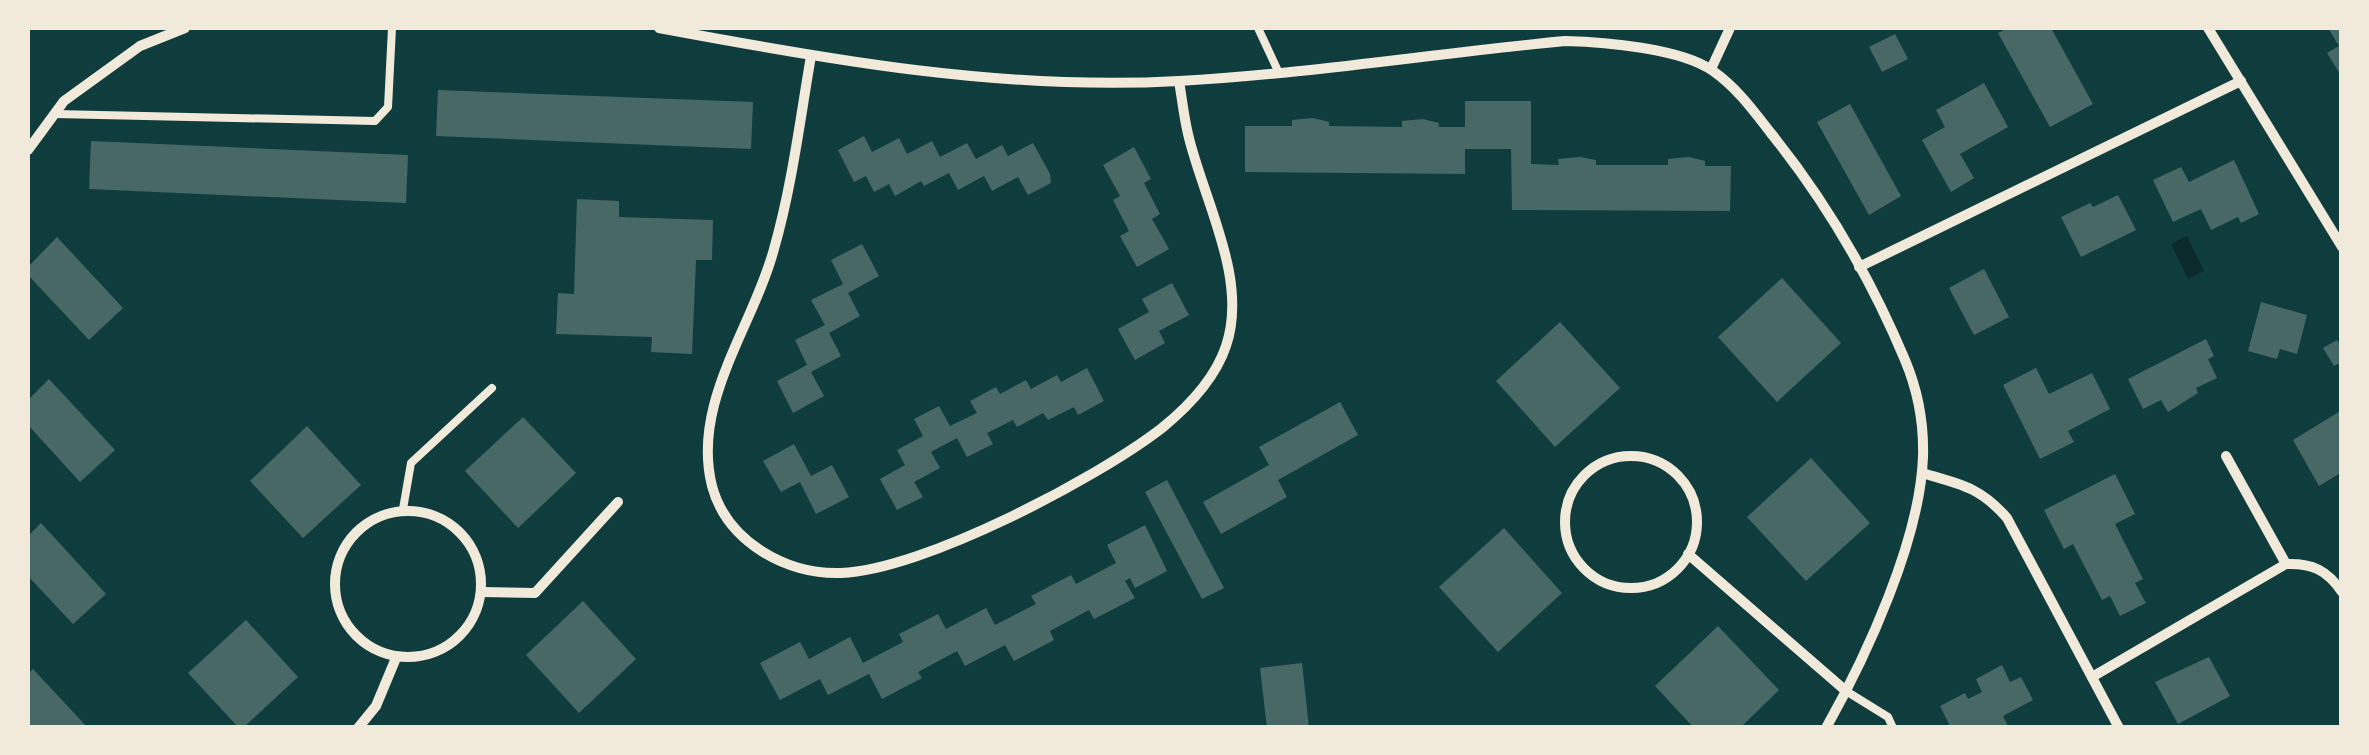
<svg xmlns="http://www.w3.org/2000/svg" width="2369" height="755" viewBox="0 0 2369 755" font-family="'PT Sans Narrow',sans-serif">
	<rect width="100%" height="100%" fill="#0f3d3e"/>
	<path fill="#0a2a2b" d="M2187 236 2204 271 2188 279 2171 244Z"/>
	<g fill="#486865">
		<path d="M2008 28H2051L2093 104 2050 127 1998 33Z"/>
		<path d="M2328 28H2342V77L2327 53 2339 46Z"/>
		<path d="M1895 34 1908 59 1882 72 1869 47Z"/>
		<path d="M1984 83 2008 127 1960 154 1974 178 1951 192 1922 140 1945 127 1936 110Z"/>
		<path d="M438 90 753 102 751 149 436 136Z"/>
		<path d="M1465 101H1531V164L1559 165 1558 159 1580 157 1596 160V165H1668V159L1689 157 1705 161V166H1731L1730 211 1512 210 1511 149H1465V174L1245 172V126H1292V120L1313 118 1329 122V126L1402 127V121L1423 119 1439 123V127H1465Z"/>
		<path d="M1850 104 1901 196 1869 215 1817 122Z"/>
		<path d="M864 136 872 152 899 138 907 154 932 141 940 157 967 143 976 159 1002 145 1008 156 1033 143 1050 174 1051 183 1028 195 1018 177 992 191 984 176 958 190 949 173 924 186 921 181 895 196 889 184 874 192 866 176 854 182 838 150Z"/>
		<path d="M91 141 408 155 406 203 89 189Z"/>
		<path d="M1134 147 1151 179 1144 183 1160 214 1152 219 1169 249 1137 267 1120 236 1129 231 1113 200 1120 196 1103 165Z"/>
		<path d="M2234 160 2259 214 2241 223 2238 217 2211 230 2201 209 2173 222 2153 180 2181 167 2189 182Z"/>
		<path d="M2118 195 2136 230 2081 257 2061 217 2090 203 2093 207Z"/>
		<path d="M577 199 619 201V217L713 220 712 260H696L692 354 651 352 652 337 556 334 558 293 574 294Z"/>
		<path d="M57 237 123 308 89 340 28 275V267Z"/>
		<path d="M862 244 879 276 848 293 860 316 829 333 841 356 811 372 824 396 793 413 777 381 807 365 795 340 825 325 811 300 843 284 831 260Z"/>
		<path d="M1984 269 2009 317 1974 335 1949 288Z"/>
		<path d="M1782 278 1841 343 1777 402 1718 337Z"/>
		<path d="M1172 283 1189 315 1159 331 1165 343 1135 360 1118 329 1149 312 1142 299Z"/>
		<path d="M2261 302 2307 315 2297 354 2280 349 2277 359 2248 351Z"/>
		<path d="M1560 322 1620 388 1555 447 1496 381Z"/>
		<path d="M2206 339 2214 356 2208 359 2217 378 2196 388 2198 393 2168 412 2161 400 2143 409 2128 379Z"/>
		<path d="M2337 340 2342 348V362L2334 366 2323 348Z"/>
		<path d="M1087 368 1104 401 1078 415 1074 407 1048 420 1043 413 1017 427 1013 420 987 433 993 444 967 457 957 438 931 452 940 468 914 482 923 497 897 510 880 479 905 465 897 450 923 436 914 419 939 406 950 426 977 413 970 401 996 387 1000 394 1026 380 1031 389 1057 375 1061 382Z"/>
		<path d="M2036 368 2049 394 2092 373 2110 409 2068 431 2074 442 2040 459 2003 385Z"/>
		<path d="M49 379 115 450 80 482 28 425V400Z"/>
		<path d="M1340 402 1358 435 1278 480 1287 497 1221 534 1203 502 1269 465 1259 447Z"/>
		<path d="M2342 410V472L2319 486 2293 440Z"/>
		<path d="M523 417 576 473 518 528 465 471Z"/>
		<path d="M307 426 361 485 303 538 250 481Z"/>
		<path d="M794 444 811 476 832 465 849 497 816 514 800 482 781 492 763 461Z"/>
		<path d="M1811 458 1870 523 1806 581 1747 517Z"/>
		<path d="M2115 474 2135 514 2115 524 2143 579 2135 583 2146 603 2120 616 2110 596 2102 600 2073 544 2064 549 2044 510Z"/>
		<path d="M1167 480 1224 588 1202 599 1145 492Z"/>
		<path d="M41 523 106 594 73 624 28 576V536Z"/>
		<path d="M1145 525 1167 571 1135 588 1130 578 1125 581 1135 598 1094 619 1089 610 1050 631 1054 640 1014 661 1005 645 965 666 957 651 918 672 922 678 882 699 869 674 828 695 820 679 780 700 760 663 800 642 809 659 850 637 863 663 903 642 899 634 938 614 946 629 986 608 995 625 1036 604 1031 596 1071 575 1076 584 1116 563 1107 545Z"/>
		<path d="M1504 528 1562 593 1498 652 1439 587Z"/>
		<path d="M583 601 636 659 579 713 526 655Z"/>
		<path d="M246 620 298 677 243 728H239L188 673Z"/>
		<path d="M1718 626 1779 690 1740 728H1694L1655 686Z"/>
		<path d="M2209 657 2230 696 2178 724 2155 682Z"/>
		<path d="M1302 663 1309 728H1267L1260 668Z"/>
		<path d="M2002 665 2010 682 2021 677 2033 700 2003 716 2009 728H1951L1940 706 1965 693 1968 699 1982 692 1976 679Z"/>
		<path d="M33 669 88 728H28V674Z"/>
	</g>
	<g fill="none" stroke-linecap="round" stroke-linejoin="round">
		<g stroke="#f1e9da" stroke-width="8">
			<path d="M1258 28 1278 71"/>
			<path d="M55 114 375 121 388 107 392 28"/>
			<path d="M403 509 411 463 492 388"/>
			<path d="M1846 691 1888 717 1893 728"/>
		</g>
		<g stroke="#f1e9da" stroke-width="10">
			<path d="M659 28C830 60 1004 91 1179 81 1308 74 1437 53 1565 41 1603 42 1681 48 1713 71 1736 87 1753 110 1770 132 1825 200 1871 279 1905 360 1918 391 1924 424 1923 457 1920 540 1867 655 1826 728"/>
			<path d="M2208 28 2342 247"/>
			<path d="M811 56C800 120 792 186 774 249 753 327 691 403 712 486 727 542 787 575 841 573 923 570 1096 479 1162 428 1189 406 1215 379 1226 346 1249 279 1203 199 1188 134 1184 117 1182 99 1179 81"/>
			<path d="M1711 69 1730 28"/>
			<path d="M28 150 64 101 140 46 185 28"/>
			<path d="M1859 267 2241 81"/>
			<circle cx="1631" cy="522" r="66"/>
			<path d="M2226 456 2286 564C2312 563 2327 570 2342 592"/>
			<path d="M1922 473C1960 484 1980 487 2007 518L2119 728"/>
			<circle cx="408" cy="584" r="73"/>
			<path d="M1688 554 1846 691"/>
			<path d="M482 592 535 593 618 502"/>
			<path d="M2092 677 2286 564"/>
			<path d="M358 728 376 706 396 658"/>
		</g>
	</g>
	<rect width="2369" height="755" fill="none" stroke="#f1e9da" stroke-width="60"/>
</svg>
